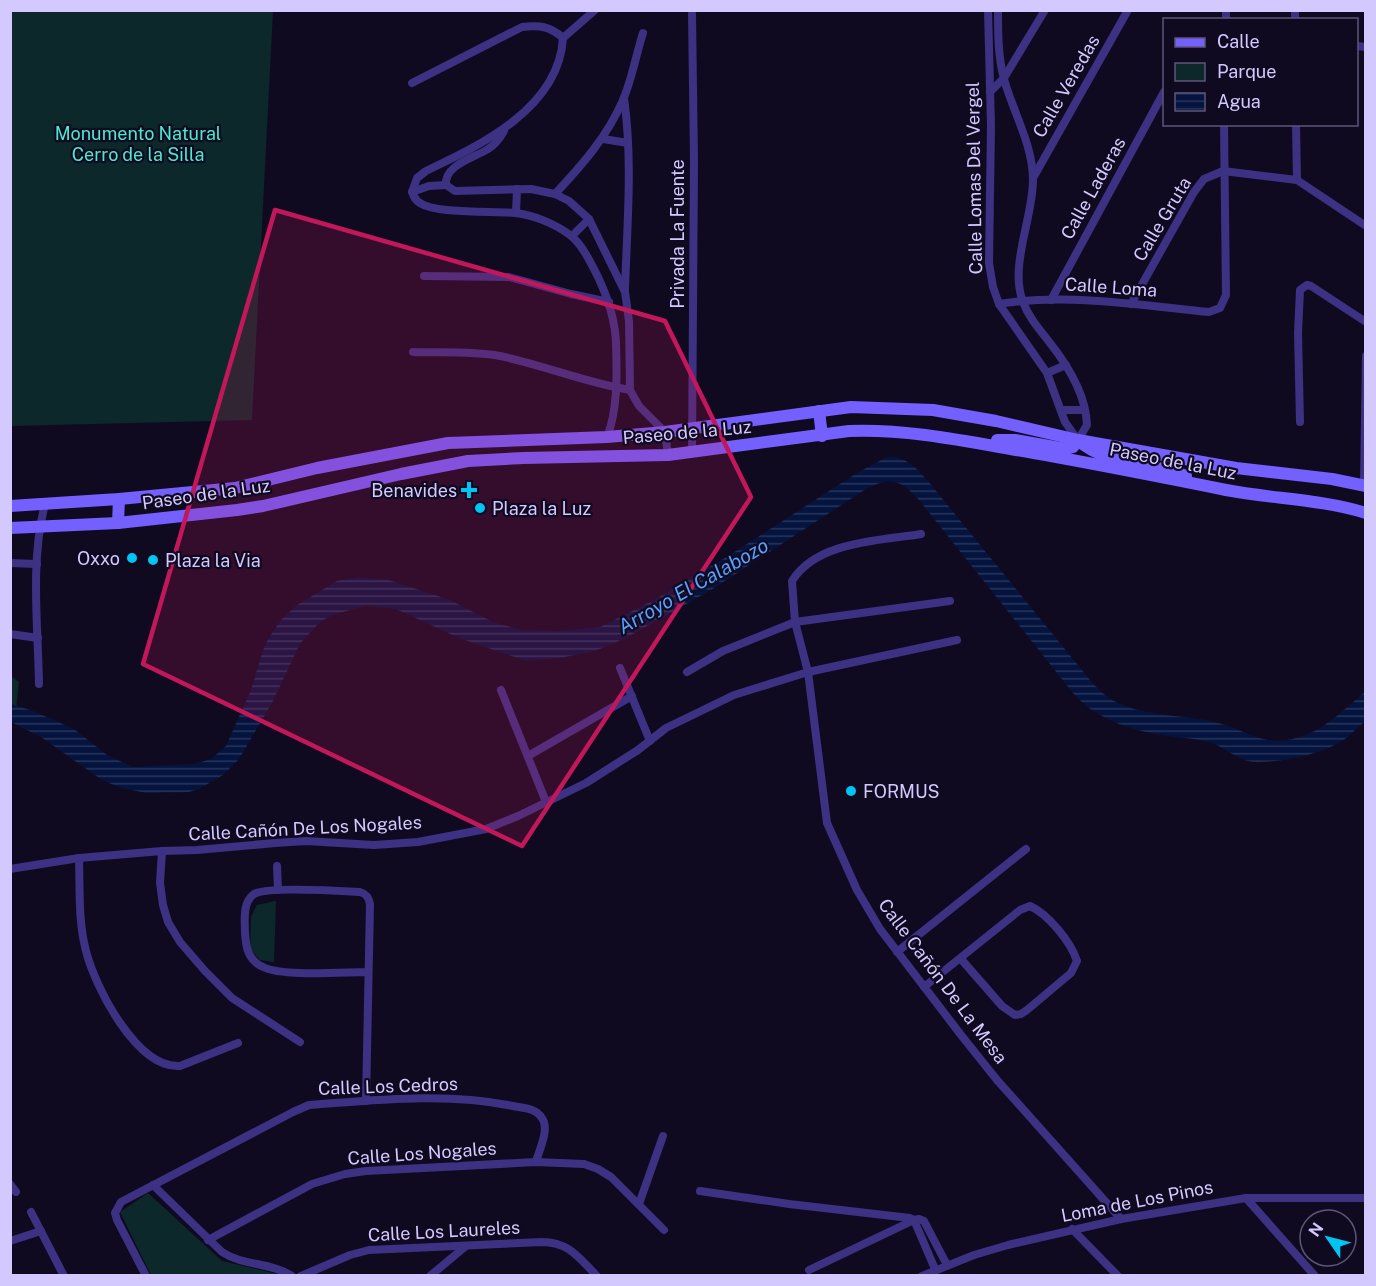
<svg xmlns="http://www.w3.org/2000/svg" width="1376" height="1286" viewBox="0 0 1376 1286" font-family="'Public Sans',sans-serif">
	<defs>
		<pattern id="water-rules" width="6" height="5" patternUnits="userSpaceOnUse" patternTransform="scale(1.5)"><rect width="6" height="5" fill="#04143f"/><path d="M0 2.5h6" fill="none" stroke="#28355c"/></pattern>
	</defs>
	<rect width="100%" height="100%" fill="#100a20"/>
	<g fill="#0d282a">
		<path d="M10 11H273L252 420 11 426Z"/>
		<path d="M11 676 19 682 16 709 11 719Z"/>
		<path d="M276 901 274 962 260 960 250 949 251 917 257 905Z"/>
		<path d="M148 1193 222 1261 281 1275H151L120 1212Z"/>
	</g>
	<path fill="url(#water-rules)" d="M887 457C905 455 917 469 928 481L1090 680C1097 688 1105 696 1114 701 1145 718 1189 714 1222 724 1246 731 1261 744 1288 740 1320 735 1342 711 1365 692V721C1359 727 1352 733 1345 739 1324 754 1283 762 1257 762 1239 762 1228 749 1212 743 1196 738 1178 738 1162 735 1130 730 1094 718 1073 693L919 500C901 480 891 476 866 489L711 590 626 638 595 651 560 658 526 661 459 638 396 609 366 606 335 614 325 619 315 627 300 644 272 703 239 759 223 775 199 789 189 792 147 793 121 788 102 780 41 737 11 722V704L33 711 74 729 107 755 133 767 194 764 211 759 226 746 251 690 262 653 268 639 281 620 297 605 337 581 358 577 389 580 450 600 493 622 522 630 560 631 600 627 654 600 733 553 857 473Z"/>
	<g fill="none" stroke-linecap="round" stroke-linejoin="round">
		<g stroke="#3c3183" stroke-width="8">
			<path d="M595 10 563 38C559 108 481 145 426 171L417 178 412 192C414 197 415 200 420 203 436 214 493 211 515 213 534 215 555 224 570 235 582 244 591 263 598 277 608 298 615 319 616 343 617 373 618 410 607 437"/>
			<path d="M988 10 991 126 989 263 993 287 999 304 1047 373 1065 422 1078 440 1087 425C1086 395 1069 367 1050 343 1040 330 1029 318 1023 302 1009 266 1033 218 1033 180 1033 145 1013 112 1004 79 998 57 998 33 998 10"/>
			<path d="M1226 10V20"/>
			<path d="M1295 10V20"/>
			<path d="M692 14 694 161 692 453"/>
			<path d="M1356 46 1366 47"/>
			<path d="M412 83 522 27C539 25 550 26 563 38"/>
			<path d="M990 92 1004 78 1045 10"/>
			<path d="M624 98C633 161 627 226 625 289"/>
			<path d="M1296 124 1297 180"/>
			<path d="M603 139 628 143"/>
			<path d="M1033 178 1128 10"/>
			<path d="M446 185 455 191 531 189 555 194 569 201 589 219 625 292 629 321 630 390 639 406 665 432 668 455"/>
			<path d="M446 185C444 165 474 158 488 149 495 145 500 138 504 131"/>
			<path d="M412 192 429 186 446 185"/>
			<path d="M555 194C582 165 607 137 623 100 632 79 636 55 643 33"/>
			<path d="M516 213 517 189"/>
			<path d="M572 236 589 219"/>
			<path d="M424 276 509 277 571 294 609 302"/>
			<path d="M1051 300 1164 92"/>
			<path d="M999 304C1067 293 1140 305 1209 312L1220 308 1226 295 1224 124"/>
			<path d="M1131 304 1194 192 1204 179 1223 171 1297 180 1366 226"/>
			<path d="M413 352C442 353 472 351 500 356 544 365 586 383 630 390"/>
			<path d="M1047 373 1066 365"/>
			<path d="M1061 410H1084"/>
			<path d="M1300 422 1298 333 1300 290 1307 285 1311 286 1366 322"/>
			<path d="M1364 485 1366 356"/>
			<path d="M921 534C879 541 817 541 792 581L795 622 808 672 827 823 857 890 880 929 961 1035 997 1080 1121 1219"/>
			<path d="M10 563 37 564"/>
			<path d="M10 634 38 638"/>
			<path d="M620 668 650 741"/>
			<path d="M687 672 723 651 795 622 950 601"/>
			<path d="M39 684C38 625 30 561 45 504"/>
			<path d="M501 690 546 802"/>
			<path d="M528 756 632 696"/>
			<path d="M162 851 160 883 163 905 168 922 180 942 205 971 232 998 300 1042"/>
			<path d="M79 858C80 888 78 921 86 951 95 987 137 1069 180 1066L238 1043"/>
			<path d="M277 866 278 890"/>
			<path d="M10 869 79 858 162 851 197 850 275 843 306 841 374 845 418 842 486 829 518 816 586 783 638 750 666 728 734 695 808 672 957 640"/>
			<path d="M897 952 1026 849"/>
			<path d="M924 987 1020 910 1030 906C1048 914 1071 942 1077 961L1071 973 1027 1010 1021 1014 1015 1015 1002 1006 961 959"/>
			<path d="M366 1101 370 904C369 898 367 894 360 892 342 891 267 886 254 894 242 903 245 920 245 933 246 948 248 960 263 967 283 977 343 972 368 972"/>
			<path d="M10 1184 16 1192"/>
			<path d="M153 1185 222 1252C243 1266 270 1262 292 1276"/>
			<path d="M700 1191 789 1204 910 1218 914 1220 919 1219 924 1221 947 1265"/>
			<path d="M1246 1198 1315 1276"/>
			<path d="M639 1204 663 1136"/>
			<path d="M31 1212 64 1276"/>
			<path d="M914 1220 935 1269"/>
			<path d="M1072 1229 1118 1276"/>
			<path d="M208 1240 312 1184 345 1174 366 1171 536 1162 584 1164 598 1169 611 1177 664 1230"/>
			<path d="M10 1241 41 1231"/>
			<path d="M809 1270 914 1220"/>
			<path d="M146 1276 117 1220 115 1213 121 1202 293 1112 309 1105C376 1100 447 1092 513 1106 523 1108 536 1108 542 1118 550 1129 539 1150 536 1162"/>
			<path d="M301 1276 350 1255 369 1250 542 1242C569 1242 579 1258 597 1276"/>
			<path d="M430 1276 466 1246"/>
			<path d="M922 1276 974 1255 1008 1245 1121 1219 1246 1198H1366"/>
		</g>
		<g stroke="#7360ff" stroke-width="12">
			<path d="M819 411 822 436"/>
			<path d="M997 440H1015L1066 449 1073 447 1078 440C1106 466 1152 462 1186 476"/>
			<path d="M10 506 119 499 235 488 317 468 448 443 607 437 665 432 851 407 933 410 996 421 1078 440 1236 468 1332 479 1366 486"/>
			<path d="M118 523 119 499"/>
			<path d="M10 528 118 523 237 510 263 506 401 474 468 461 523 458 668 455 849 431C906 429 960 440 1016 450 1086 462 1156 476 1226 490 1273 499 1320 499 1366 513"/>
		</g>
	</g>
	<path fill="#c2185b" fill-opacity="0.2" stroke="#c2185b" stroke-width="4.5" stroke-linejoin="round" d="M275 210 665 321 751 497 522 846 143 664Z"/>
	<g fill="#00c4f4" stroke="#100a20" stroke-width="2">
		<path d="M466 481h6v6h6v6h-6v6h-6v-6h-6v-6h6z"/>
		<circle cx="480" cy="508" r="6"/>
		<circle cx="132" cy="558" r="6"/>
		<circle cx="153" cy="560" r="6"/>
		<circle cx="851" cy="791" r="6"/>
	</g>
	<g text-anchor="middle" dominant-baseline="central" stroke-width="4.5" stroke-linejoin="round" paint-order="stroke">
		<g font-size="18" fill="#d4c9ff" stroke="#100a20">
			<text transform="translate(1066 86) rotate(-60)">Calle Veredas</text>
			<text transform="translate(974 178) rotate(-91)">Calle Lomas Del Vergel</text>
			<text transform="translate(1093 188) rotate(-61)">Calle Laderas</text>
			<text transform="translate(1162 219) rotate(-59)">Calle Gruta</text>
			<text transform="translate(677 234) rotate(-90)">Privada La Fuente</text>
			<text transform="translate(1111 287) rotate(4)">Calle Loma</text>
			<text transform="translate(687 432) rotate(-5)">Paseo de la Luz</text>
			<text transform="translate(1173 461) rotate(11)">Paseo de la Luz</text>
			<text transform="translate(206 494) rotate(-8)">Paseo de la Luz</text>
			<text transform="translate(305 828) rotate(-3)">Calle Cañón De Los Nogales</text>
			<text transform="translate(943 981) rotate(53)">Calle Cañón De La Mesa</text>
			<text transform="translate(388 1086) rotate(-2)">Calle Los Cedros</text>
			<text transform="translate(422 1153) rotate(-4)">Calle Los Nogales</text>
			<text transform="translate(1137 1201) rotate(-11)">Loma de Los Pinos</text>
			<text transform="translate(444 1231) rotate(-3)">Calle Los Laureles</text>
		</g>
		<g font-size="18" fill="#4aead1" stroke="#100a20">
			<text x="138" y="133">Monumento Natural<tspan x="138" dy="21">Cerro de la Silla</tspan></text>
		</g>
		<g font-size="18" fill="#d4c9ff" stroke="#100a20" text-anchor="start">
			<text x="457" y="490" text-anchor="end">Benavides</text>
			<text x="492" y="508">Plaza la Luz</text>
			<text x="120" y="558" text-anchor="end">Oxxo</text>
			<text x="165" y="560">Plaza la Via</text>
			<text x="863" y="791">FORMUS</text>
		</g>
		<g font-size="20" font-style="italic" fill="#57a1ff" stroke="#100a20">
			<text transform="translate(693 586) rotate(-30)">Arroyo El Calabozo</text>
		</g>
	</g>
	<rect width="1376" height="1286" fill="none" stroke="#d4c9ff" stroke-width="24"/>
	<rect x="1163" y="18" width="195" height="108" fill="#100a20" stroke="#5e5679" stroke-width="1.5"/>
	<rect x="1175" y="38" width="30" height="9" fill="#7360ff" stroke="#5e5679" stroke-width="1.5"/>
	<text x="1217" y="48" font-size="18" fill="#d4c9ff">Calle</text>
	<rect x="1175" y="63" width="30" height="18" fill="#0d282a" stroke="#5e5679" stroke-width="1.5"/>
	<text x="1217" y="78" font-size="18" fill="#d4c9ff">Parque</text>
	<rect x="1175" y="93" width="30" height="18" fill="url(#water-rules)" stroke="#5e5679" stroke-width="1.5"/>
	<text x="1217" y="108" font-size="18" fill="#d4c9ff">Agua</text>
	<g transform="translate(1328 1238) rotate(305)"><circle r="28" fill="#100a20" stroke="#5e5679" stroke-width="1.5"/>
	<path d="M0-4.5L10 22L0 15L-10 22Z" fill="#00c4f4"/>
	<text y="-9" font-size="16" font-weight="bold" text-anchor="middle" fill="#d4c9ff">N</text>
	</g>
</svg>
